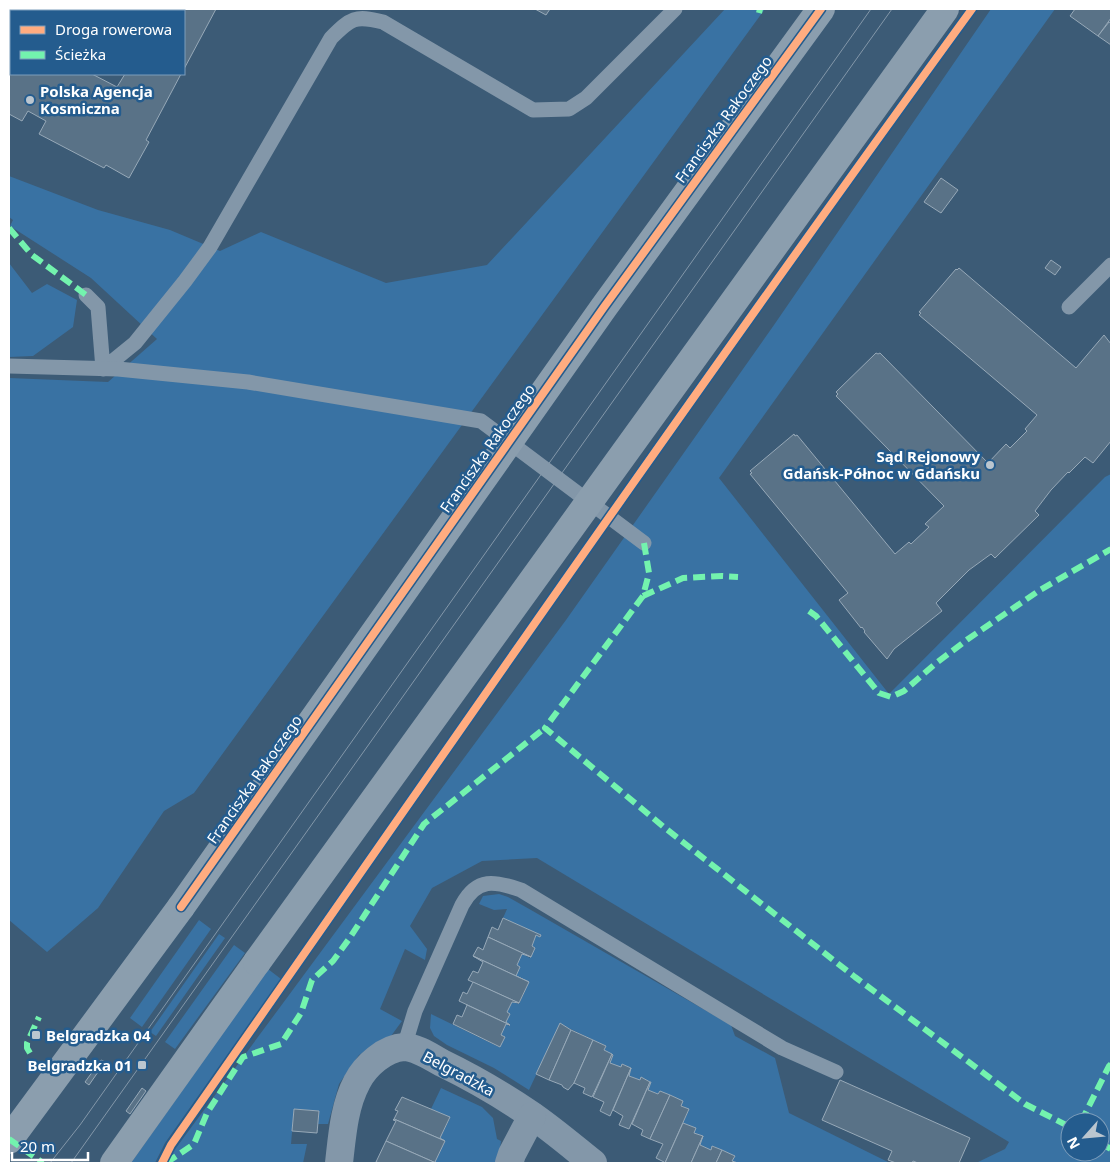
<svg xmlns="http://www.w3.org/2000/svg" width="1120" height="1172" viewBox="0 0 1120 1172" font-family="'Noto Sans',sans-serif">
	<rect width="100%" height="100%" fill="#3c5b76"/>
	<g fill="#3972a3" fill-rule="evenodd">
		<path d="M725 9H765L194 793 164 811 98 908 47 952 9 920V378L108 382 157 339 91 278 10 226 13 220 9 217V176L98 210 170 230 220 251 261 232 386 283 487 265Z"/>
		<path d="M991 9H1055L719 478 889 694 1105 477 1111 474V1163H976L1005 1149 1009 1142 537 858 482 861 432 888 410 926 427 949 425 960 405 949 380 1009 402 1021 391 1036 359 1055 339 1084 328 1124H318L319 1111 294 1109 291 1144H307L303 1163H168L173 1152 566 620 774 325ZM1070 1122H1100V1152H1070Z"/>
		<path d="M9 263 32 293 47 284 77 300 73 327 33 356 9 357Z"/>
		<path d="M499 894 508 897 531 910 731 1025 735 1036 775 1058 789 1113 890 1163H738L732 1161 734 1156 713 1146 711 1150 700 1145 703 1137 694 1133 695 1128 683 1123 689 1110 660 1091 658 1094 648 1090 651 1082 641 1078 640 1080 629 1076 631 1068 622 1064 621 1067 610 1063 613 1055 604 1050 606 1046 560 1024 529 1090 494 1068 447 1045 434 1036 430 1028 431 1014 499 1047 501 1035 506 1024 509 1026 510 1024 506 1022 510 1014 507 1012 512 1002 519 1004 529 982 516 976 520 967 517 965 522 954 530 958 535 948 532 946 536 935 540 937 541 935 503 918 507 909 494 910 479 904 483 896Z"/>
		<path d="M199 920 211 929 142 1027 130 1018Z"/>
		<path d="M219 934 225 938 156 1036 150 1032Z"/>
		<path d="M234 945 245 953 175 1049 165 1042Z"/>
		<path d="M268 969 281 979 165 1143 155 1163H131Z"/>
		<path d="M441 1088 482 1107 493 1118 497 1139 501 1141 498 1163 435 1162 445 1141 440 1138 450 1118 431 1109Z"/>
	</g>
	<g fill="#597287" stroke="#97a9b8">
		<path d="M108 9H216L184 69V11H112Z"/>
		<path d="M535 9H550L546 15Z"/>
		<path d="M1075 9H1111V18L1098 36 1070 16Z"/>
		<path d="M1109 22 1111 23V45L1098 36Z"/>
		<path d="M9 30 11 31V74H92L117 87 125 74H181L146 140 149 142 129 178 106 165 104 168 39 134 46 121 28 111 22 121 9 114Z"/>
		<path d="M941 178 958 190 941 213 924 202Z"/>
		<path d="M1051 260 1061 267 1055 275 1045 268Z"/>
		<path d="M959 268 1076 368 1104 335 1111 344V441L1093 463 1085 457 1069 473 1068 472 1051 490 1035 511 1039 515 995 558 991 554 969 570 936 603 942 611 894 649 887 659 864 632 865 631 862 627 861 628 839 600 848 593 750 474 752 473 750 471 794 434 795 436 797 435 895 554 909 542 911 544 929 527 925 524 944 506 836 396 838 394 836 392 876 353 878 354 880 353 988 463 1006 444 1010 448 1027 431 1025 429 1037 415 919 315 921 313 919 312 956 269 957 270Z"/>
		<path d="M503 918 541 935 540 937 536 935 532 946 535 948 531 957 488 937 492 927 498 930Z"/>
		<path d="M488 937 531 957 522 954 517 965 520 967 516 976 529 982 473 956 478 947 483 950Z"/>
		<path d="M473 956 529 982 519 1003 468 980 473 971 478 973 483 962Z"/>
		<path d="M473 982 519 1003 512 1002 507 1012 510 1014 506 1022 510 1025 459 1001 463 992 467 994Z"/>
		<path d="M467 1005 510 1025 506 1024 501 1035 505 1037 500 1047 453 1024 457 1015 462 1017Z"/>
		<path d="M560 1023 571 1030 549 1080 536 1074Z"/>
		<path d="M571 1030 593 1040 574 1083 568 1090 563 1087 562 1085 549 1080Z"/>
		<path d="M593 1040 606 1046 604 1050 612 1054 592 1097 583 1093 585 1088 574 1083Z"/>
		<path d="M612 1054 613 1055 610 1063 621 1067 622 1064 631 1068 610 1116 600 1111 604 1102 593 1097Z"/>
		<path d="M101 1060 105 1062 89 1085 85 1082Z"/>
		<path d="M631 1068 629 1076 640 1080 641 1077 650 1082 629 1129 619 1125 623 1116 613 1110Z"/>
		<path d="M840 1080 970 1138 959 1163H918L913 1161 912 1163H896L888 1160 892 1151 822 1120Z"/>
		<path d="M650 1082H651L648 1090 658 1094 660 1091 670 1095 650 1139 641 1135 643 1130 632 1124Z"/>
		<path d="M142 1088 146 1091 130 1114 126 1111Z"/>
		<path d="M670 1095 683 1101 681 1106 689 1109 665 1163H664V1162L656 1158 663 1144 650 1139Z"/>
		<path d="M402 1097 450 1117 440 1138 445 1141 394 1119 398 1111 395 1110Z"/>
		<path d="M294 1109 319 1111 317 1133 292 1131Z"/>
		<path d="M394 1119 445 1141 435 1162 437 1163H436L386 1141 396 1121 393 1120Z"/>
		<path d="M683 1123 696 1128 694 1133 703 1136 691 1163H665Z"/>
		<path d="M703 1136 700 1145 711 1150 712 1146 722 1150 716 1163H691Z"/>
		<path d="M386 1141 436 1163H380L376 1162Z"/>
		<path d="M722 1150 735 1156 732 1161 738 1163H716Z"/>
	</g>
	<g fill="none" stroke-linecap="round" stroke-linejoin="round">
		<g stroke="#8397a9" stroke-width="15">
			<path d="M86 295 98 307 103 369 135 343 185 281 210 247 331 38C351 18 355 15 383 22L533 110 569 109 586 98 675 9"/>
			<path d="M1069 307 1111 265"/>
			<path d="M9 366 118 369 248 382 481 421 644 543"/>
			<path d="M404 1047 415 1011 462 905C477 877 495 881 521 890L782 1048 836 1072"/>
		</g>
		<g stroke="#8397a9" stroke-width="28">
			<path d="M339 1163C342 1137 344 1106 357 1082 365 1066 385 1048 404 1047 416 1047 431 1057 442 1063 473 1078 502 1095 530 1114 552 1129 573 1147 593 1163"/>
			<path d="M509 1163 512 1154 532 1116"/>
		</g>
		<g stroke="#8b9eae" stroke-width="28">
			<path d="M9 1140 181 907"/>
			<path d="M114 1163 257 962"/>
		</g>
		<g stroke="#8397a9" stroke-width="1">
			<path d="M50 1163 80 1125 871 9"/>
			<path d="M71 1163 892 9"/>
		</g>
		<g stroke="#8b9eae" stroke-width="28">
			<path d="M181 907 604 307 821 9"/>
			<path d="M257 962 945 9"/>
		</g>
		<g stroke="#73f3ae" stroke-width="6" stroke-dasharray="12 6" stroke-linecap="butt">
			<path d="M759 13 760 9"/>
			<path d="M9 228 32 255 86 295"/>
			<path d="M644 543 649 573 643 596 545 728 665 828 855 977 1025 1104 1070 1127"/>
			<path d="M643 596 683 578 722 576 738 577"/>
			<path d="M809 611 816 616 879 693 891 697 904 691 935 664 968 639 1040 590 1111 549"/>
			<path d="M30 1053 27 1048V1043L39 1017"/>
			<path d="M1081 1122 1109 1066 1111 1064"/>
			<path d="M9 1139 43 1163"/>
			<path d="M1100 1143 1111 1149"/>
			<path d="M166 1163 194 1144 207 1113 243 1057 281 1044 301 1013 312 980 333 961 349 939 424 824 545 728"/>
		</g>
		<defs>
			<g id="cycleway">
				<path d="M181 907 604 307 821 9"/>
				<path d="M162 1163 171 1145C436 765 699 384 972 9"/>
			</g>
		</defs>
		<use href="#cycleway" stroke="#245c8e" stroke-width="11"/>
		<use href="#cycleway" stroke="#ffac80" stroke-width="8"/>
	</g>
	<g fill="#bbc6cf" stroke="#245c8e" stroke-width="2">
		<circle cx="30" cy="100" r="5"/>
		<circle cx="990" cy="465" r="5"/>
		<rect x="31" y="1030" width="10" height="10" rx="2.5"/>
		<rect x="137" y="1060" width="10" height="10" rx="2.5"/>
	</g>
	<g text-anchor="middle" dominant-baseline="central" stroke-width="5" stroke-linejoin="round" paint-order="stroke">
		<g font-size="15" font-weight="bold" fill="#fff" stroke="#245c8e" text-anchor="start">
			<text x="40" y="91">Polska Agencja<tspan x="40" dy="17">Kosmiczna</tspan></text>
			<text x="980" y="456" text-anchor="end">Sąd Rejonowy<tspan x="980" dy="17">Gdańsk-Północ w Gdańsku</tspan></text>
			<text x="46" y="1035">Belgradzka 04</text>
			<text x="132" y="1065" text-anchor="end">Belgradzka 01</text>
		</g>
		<g font-size="15" fill="#fff" stroke="#245c8e">
			<text transform="translate(723 119) rotate(-54)">Franciszka Rakoczego</text>
			<text transform="translate(487 448) rotate(-55)">Franciszka Rakoczego</text>
			<text transform="translate(254 779) rotate(-55)">Franciszka Rakoczego</text>
			<text transform="translate(459 1073) rotate(28)">Belgradzka</text>
		</g>
	</g>
	<rect width="1120" height="1172" fill="none" stroke="#ffffff" stroke-width="20"/>
	<rect x="10" y="10" width="175" height="65" fill="#245c8e" stroke="#7c9dbb"/>
	<rect x="20" y="26" width="25" height="8" fill="#ffac80" stroke="#7c9dbb"/>
	<text x="55" y="35" font-size="15" fill="#ffffff">Droga rowerowa</text>
	<rect x="20" y="51" width="25" height="8" fill="#73f3ae" stroke="#7c9dbb"/>
	<text x="55" y="60" font-size="15" fill="#ffffff">Ścieżka</text>
	<g transform="translate(1085 1137) rotate(243)"><circle r="24" fill="#245c8e" stroke="#7c9dbb"/>
	<path d="M0-4L9 19L0 12L-9 19Z" fill="#bbc6cf"/>
	<text y="-8" font-size="14" font-weight="bold" text-anchor="middle" fill="#ffffff">N</text>
	</g>
	<path d="M12 1152v8h76v-8" fill="none" stroke="#ffffff" stroke-width="2.5"/>
	<text x="20" y="1152" font-size="15" fill="#ffffff" stroke="#245c8e" stroke-width="4" paint-order="stroke">20 m</text>
</svg>
